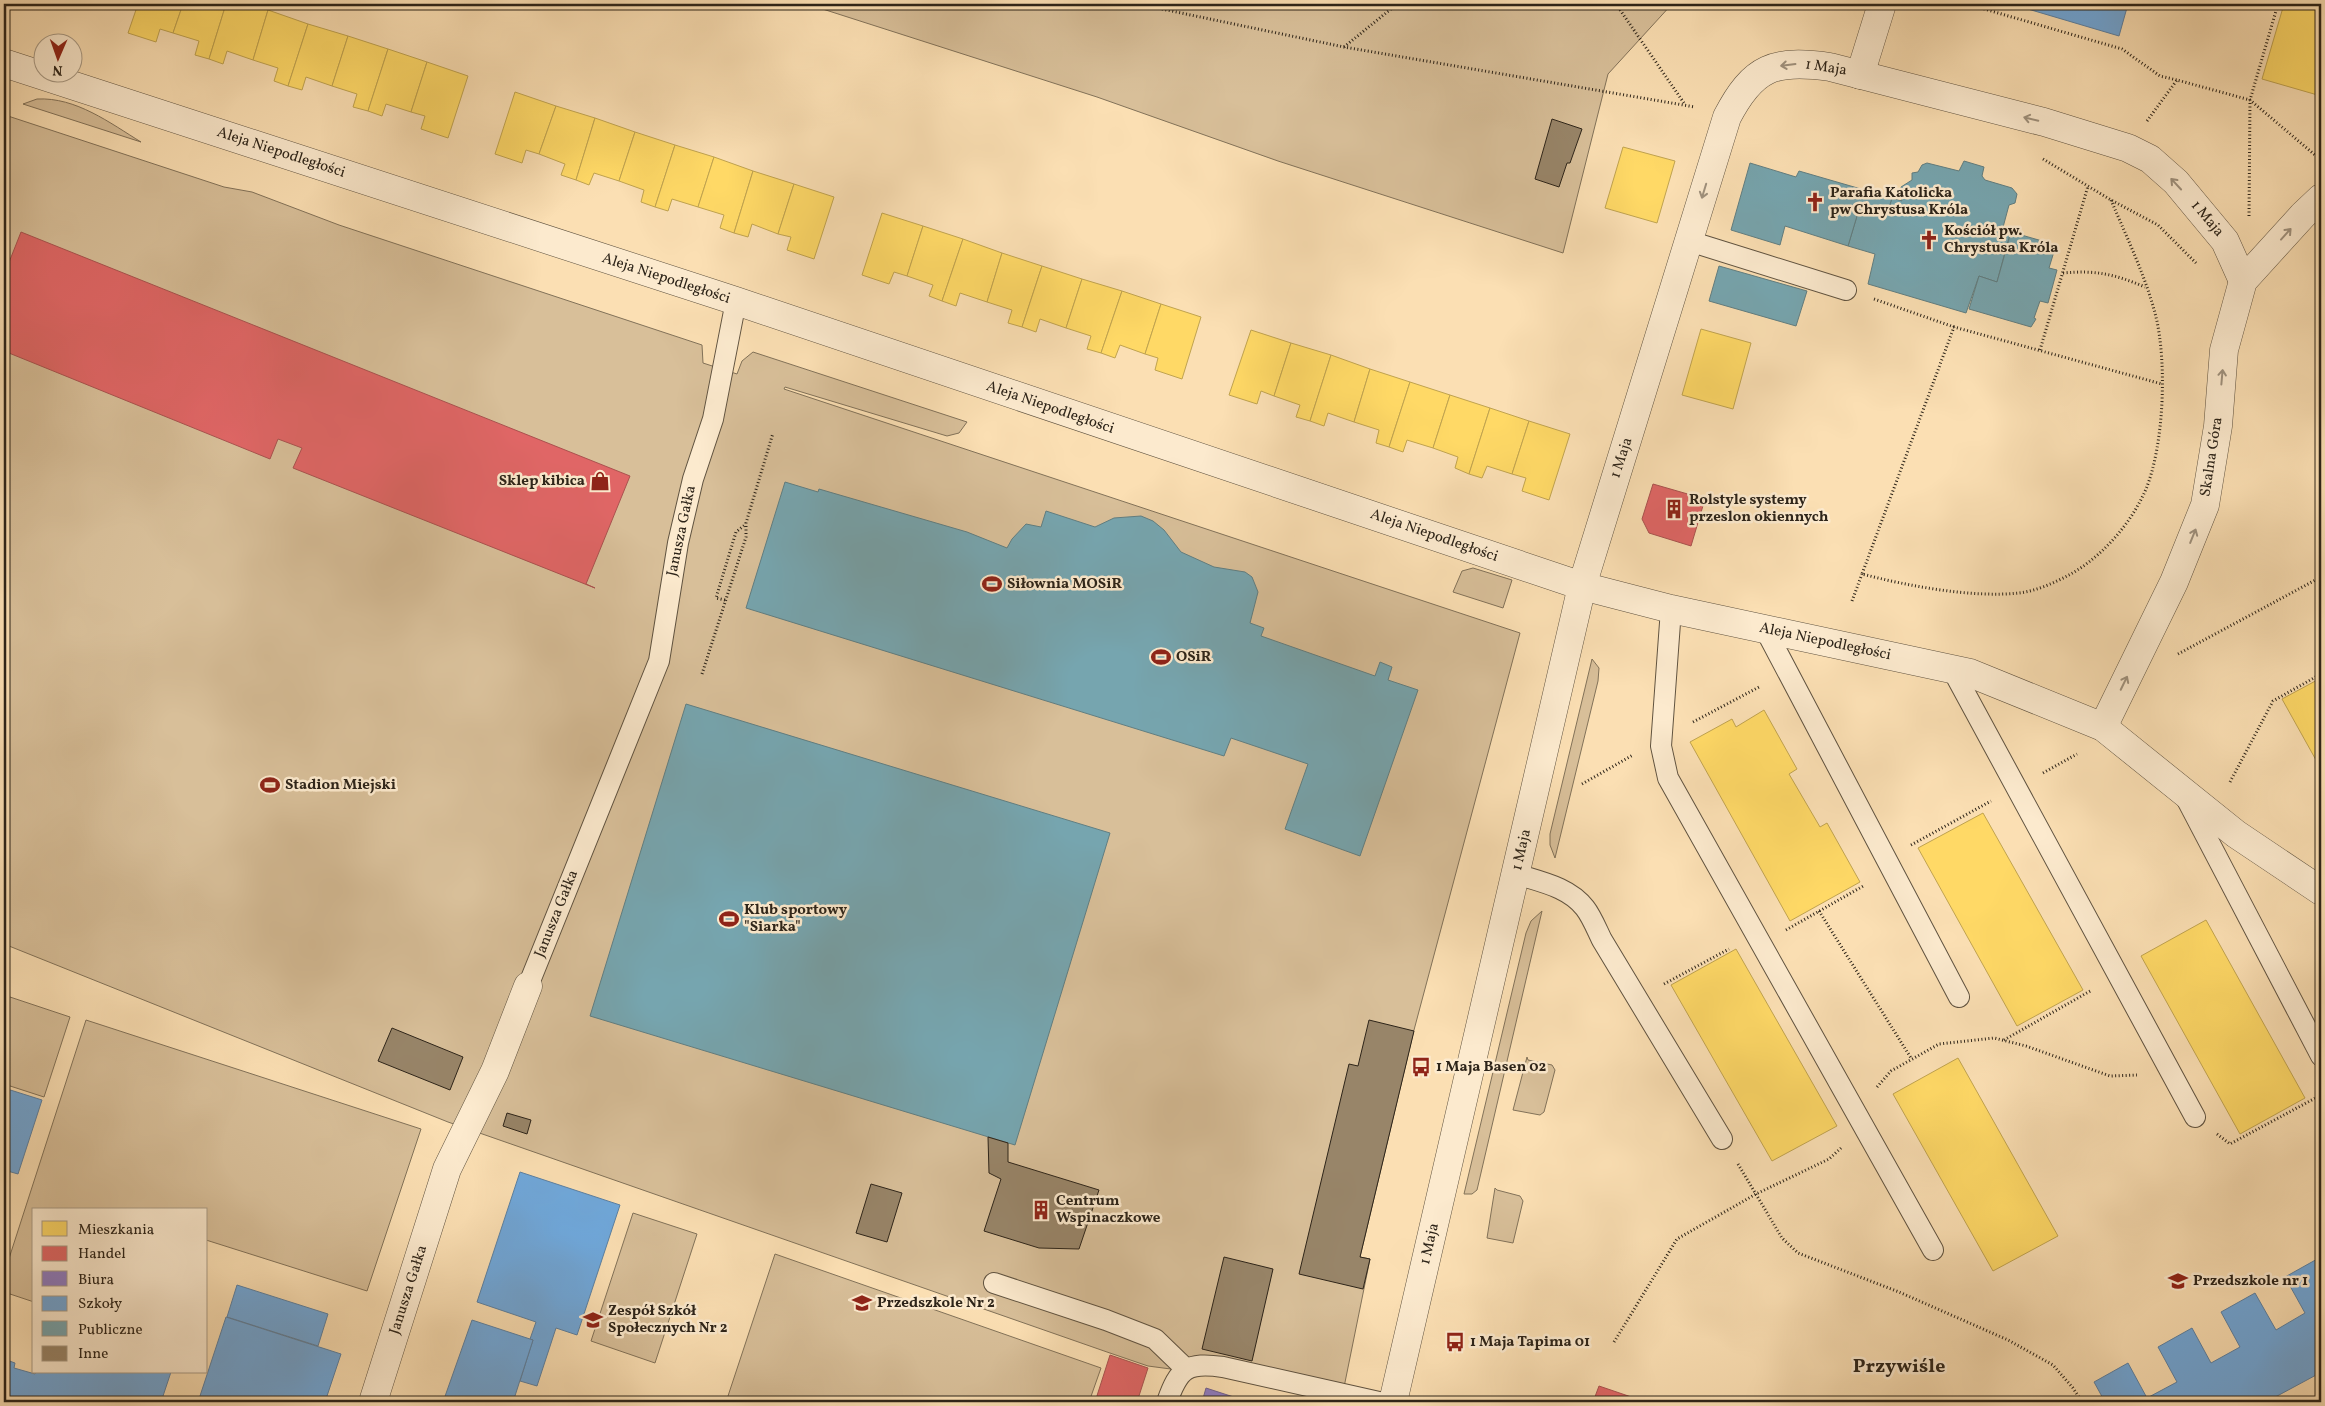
<svg xmlns="http://www.w3.org/2000/svg" width="2325" height="1406" viewBox="0 0 2325 1406" font-family="Vollkorn,serif">
	<rect width="100%" height="100%" fill="#fbdfb3"/>
	<filter id="stains"><feTurbulence type="fractalNoise" baseFrequency=".004" numOctaves="4"/><feColorMatrix values="0 0 0 0 .2 0 0 0 0 .09 0 0 0 0 .02 0 0 0 .5 -.17"/></filter>
	<radialGradient id="worn" r=".72"><stop offset=".6" stop-color="#630" stop-opacity="0"/><stop offset="1" stop-color="#630" stop-opacity=".3"/></radialGradient>
	<g fill="#d8bf99" stroke="#827259">
		<path d="M807 4H1672L1608 74 1563 253 1278 161 1097 97Z"/>
		<path d="M37 99C76 97 110 123 141 142L23 104Z"/>
		<path d="M8 116 224 187 252 192 339 225 702 345 703 363 737 374 742 361 753 352 967 422 959 433 947 436 785 387 784 389 1520 633 1414 1030 1360 1257 1370 1259 1341 1402 1246 1379 1148 1366 1107 1352 448 1122 4 944V127Z"/>
		<path d="M1473 568 1512 580 1503 608 1453 592 1462 571Z"/>
		<path d="M1592 659 1599 668 1598 681 1555 858 1550 845V834Z"/>
		<path d="M1542 911 1477 1190 1472 1194H1464L1526 933 1531 921Z"/>
		<path d="M4 995 70 1017 44 1097 4 1084Z"/>
		<path d="M86 1020 421 1129 367 1291 206 1240V1210H34V1302L4 1292V1274Z"/>
		<path d="M1527 1057 1528 1060 1552 1065 1555 1070 1544 1112 1540 1115 1513 1110Z"/>
		<path d="M1495 1188 1497 1190 1520 1196 1523 1201 1513 1243 1487 1238Z"/>
		<path d="M633 1213 697 1234 655 1363 591 1341Z"/>
		<path d="M775 1254 1101 1368 1089 1402H726Z"/>
	</g>
	<g fill="#ffd966" stroke="#c0a34f">
		<path d="M138 4H183L173 33 160 29 156 42 128 33Z"/>
		<path d="M183 4H226L209 59 195 55 199 41 173 33Z"/>
		<path d="M226 4H249L268 10 253 60 227 51 223 64 209 59Z"/>
		<path d="M2284 4H2321V96L2262 79Z"/>
		<path d="M268 10 308 24 288 86 274 81 278 68 253 60Z"/>
		<path d="M308 24 348 36 332 86 306 77 302 90 288 86Z"/>
		<path d="M348 36 388 49 368 111 353 107 357 94 332 86Z"/>
		<path d="M388 49 427 62 411 112 386 104 382 116 368 111Z"/>
		<path d="M427 62 468 76 448 138 421 129 425 116 411 112Z"/>
		<path d="M515 92 556 106 539 154 526 150 522 163 495 154Z"/>
		<path d="M556 106 595 118 576 180 561 175 565 164 539 154Z"/>
		<path d="M595 118 635 132 619 181 594 173 589 185 576 180Z"/>
		<path d="M635 132 675 145 655 207 641 202 644 190 619 181Z"/>
		<path d="M675 145 714 157 698 207 672 199 668 211 655 207Z"/>
		<path d="M1623 147 1675 161 1657 223 1605 208Z"/>
		<path d="M714 157 753 171 734 233 720 228 724 215 698 207Z"/>
		<path d="M753 171 794 184 778 234 752 224 748 237 734 233Z"/>
		<path d="M794 184 834 197 814 259 787 250 791 237 778 234Z"/>
		<path d="M882 213 923 226 907 276 894 272 889 284 862 275Z"/>
		<path d="M923 226 963 239 942 301 929 296 933 285 907 276Z"/>
		<path d="M963 239 1002 253 987 302 960 293 956 306 942 301Z"/>
		<path d="M1002 253 1042 266 1022 327 1008 323 1012 310 987 302Z"/>
		<path d="M1042 266 1082 279 1066 328 1040 319 1036 332 1022 327Z"/>
		<path d="M1082 279 1122 291 1101 353 1087 349 1091 336 1066 328Z"/>
		<path d="M1122 291 1161 304 1145 354 1120 345 1115 358 1101 353Z"/>
		<path d="M1161 304 1201 317 1182 379 1155 370 1158 358 1145 354Z"/>
		<path d="M1701 329 1751 343 1733 409 1682 395Z"/>
		<path d="M1251 330 1291 343 1274 396 1261 391 1257 404 1229 395Z"/>
		<path d="M1291 343 1331 355 1310 421 1296 417 1300 405 1274 396Z"/>
		<path d="M1331 355 1370 369 1354 422 1328 413 1324 426 1310 421Z"/>
		<path d="M1370 369 1410 382 1389 447 1376 443 1379 430 1354 422Z"/>
		<path d="M1410 382 1450 395 1433 448 1407 440 1403 452 1389 447Z"/>
		<path d="M1450 395 1490 408 1469 474 1455 468 1458 457 1433 448Z"/>
		<path d="M1490 408 1529 421 1512 474 1487 466 1482 478 1469 474Z"/>
		<path d="M1529 421 1570 434 1549 500 1522 491 1526 478 1512 474Z"/>
		<path d="M2321 678V769L2282 699Z"/>
		<path d="M1764 710 1797 769 1789 774 1820 827 1827 823 1860 882 1790 921 1690 742 1732 719 1736 727Z"/>
		<path d="M1983 813 2083 990 2017 1026 1918 848Z"/>
		<path d="M2206 920 2305 1098 2240 1134 2141 956Z"/>
		<path d="M1736 949 1837 1126 1772 1161 1671 985Z"/>
		<path d="M1958 1058 2058 1236 1993 1271 1893 1094Z"/>
	</g>
	<g fill="#e06666" stroke="#aa524f">
		<path d="M21 232 630 476 586 584 595 588 293 468 302 448 278 439 270 459 4 351V275Z"/>
		<path d="M1653 484 1705 499 1691 546 1649 533 1642 519Z"/>
		<path d="M1110 1355 1148 1368 1137 1402H1095Z"/>
		<path d="M1599 1386 1646 1402H1593Z"/>
	</g>
	<path fill="#8e7cc3" stroke="#716290" d="M1206 1388 1249 1402H1202Z"/>
	<g fill="#6fa8dc" stroke="#5b80a2">
		<path d="M2011 4H2128L2119 36Z"/>
		<path d="M4 1088 42 1100 18 1174 4 1170Z"/>
		<path d="M520 1172 620 1205 577 1335 556 1328 537 1386 520 1381 533 1340 530 1339 536 1322 477 1302Z"/>
		<path d="M2319 1258 2321 1262V1380L2318 1374 2266 1402H2105L2094 1382 2128 1363 2147 1398 2177 1382 2158 1347 2192 1328 2211 1363 2240 1347 2221 1312 2255 1293 2276 1330 2305 1313 2285 1277Z"/>
		<path d="M237 1285 328 1314 318 1346 227 1317Z"/>
		<path d="M226 1317 341 1354 325 1402H198Z"/>
		<path d="M472 1320 533 1340 513 1402H443Z"/>
		<path d="M4 1359 15 1363 14 1368 35 1374 36 1372H171L161 1402H4Z"/>
	</g>
	<g fill="#76a5af" stroke="#607e82">
		<path d="M1964 161 1984 167 1982 176 1985 180 2012 188 2017 194 2015 203 2009 205 2002 231 2010 234 1997 282 1979 276 1966 313 1868 284 1875 254 1848 246 1860 206 1887 214 1892 198 1902 201 1900 196 1901 187 1912 180V173L1918 172 1922 165 1927 163 1959 171Z"/>
		<path d="M1750 163 1796 177 1799 171 1892 198 1887 214 1860 206 1848 246 1785 226 1780 245 1731 230Z"/>
		<path d="M2011 232 2056 245 2049 268 2057 270 2048 303 2040 301 2034 318 2036 319 2031 327 1969 309 1979 276 1997 282Z"/>
		<path d="M1719 266 1807 291 1796 326 1709 301Z"/>
		<path d="M785 482 818 492 819 489 967 532 1007 548 1012 539 1026 524 1041 527 1046 511 1095 527 1114 518 1141 516 1153 521 1164 530 1181 552 1214 567 1245 572 1252 577 1258 592 1250 623 1264 628 1261 636 1375 676 1380 662 1392 667 1388 680 1418 690 1360 856 1285 829 1308 764 1231 738 1224 756 746 608Z"/>
		<path d="M686 704 1110 833 1015 1145 590 1016Z"/>
	</g>
	<g fill="#988569" stroke="#2d2419">
		<path d="M1552 119 1582 129 1570 163H1567L1559 187 1535 179Z"/>
		<path d="M1369 1020 1414 1031 1360 1257 1370 1259 1363 1289 1299 1274 1349 1064 1358 1066Z"/>
		<path d="M392 1028 463 1057 450 1090 378 1061Z"/>
		<path d="M507 1113 531 1120 527 1134 503 1126Z"/>
		<path d="M988 1137 1008 1143V1162L1099 1190 1079 1249 1039 1248 984 1231 1001 1179 989 1173Z"/>
		<path d="M871 1184 902 1193 887 1242 856 1233Z"/>
		<path d="M1224 1257 1273 1269 1252 1361 1202 1349Z"/>
	</g>
	<g fill="none" stroke-linecap="round" stroke-linejoin="round">
		<defs>
			<g id="service">
				<path d="M1689 241 1846 290"/>
				<path d="M1671 609 1661 746 1668 778 1933 1250"/>
				<path d="M1765 629 1959 997"/>
				<path d="M1952 669 2195 1117"/>
				<path d="M2186 798 2321 1056"/>
				<path d="M1516 874C1541 882 1569 887 1585 908 1592 917 1597 930 1602 940L1722 1139"/>
				<path d="M528 986 659 661 678 543 693 479 713 419 736 301"/>
				<path d="M994 1283 1106 1320 1155 1339 1185 1368"/>
				<path d="M1167 1402C1179 1368 1187 1362 1223 1367L1379 1402"/>
			</g>
			<g id="minor">
				<path d="M4 63 736 301 1582 586 1671 609 1970 673 2103 727 2236 834 2321 891"/>
				<path d="M1860 75 1882 4"/>
				<path d="M2103 727 2174 582 2205 505 2218 426 2224 350 2243 281 2303 215 2321 198"/>
				<path d="M373 1402 447 1169 495 1071 528 986"/>
				<path d="M1393 1402 1582 586 1727 117C1753 67 1774 59 1830 67L2044 122 2128 148 2150 159 2176 182 2225 241 2243 281"/>
			</g>
		</defs>
		<use href="#service" stroke="#605340" stroke-width="22"/>
		<use href="#minor" stroke="#605340" stroke-width="29"/>
		<g stroke="#2d2419" stroke-width="3" stroke-dasharray="1 2.5" stroke-linecap="butt">
			<path d="M1138 4 1344 47 1695 107"/>
			<path d="M1616 4 1684 103"/>
			<path d="M1967 4 2122 49 2160 76 2177 80"/>
			<path d="M1344 47 1397 4"/>
			<path d="M2147 121 2177 80 2250 100 2321 160"/>
			<path d="M2043 159 2111 200 2158 225 2196 263"/>
			<path d="M2111 200C2127 238 2146 277 2156 317 2167 363 2164 445 2146 489 2131 524 2102 557 2069 575 2054 583 2036 591 2019 593 1972 598 1908 586 1862 574L1954 327 2162 384"/>
			<path d="M2249 216 2250 100 2278 4"/>
			<path d="M2321 256 2318 258 2321 263"/>
			<path d="M2063 273C2096 270 2114 274 2145 287"/>
			<path d="M1874 299 1954 327"/>
			<path d="M2040 350 2088 186"/>
			<path d="M725 600 716 598 736 532 746 524"/>
			<path d="M1852 601 1862 574"/>
			<path d="M2178 654 2321 577"/>
			<path d="M702 674 746 537V523L773 433"/>
			<path d="M1693 722 1761 686"/>
			<path d="M2043 773 2077 754"/>
			<path d="M2230 782 2273 701 2321 674"/>
			<path d="M1582 784 1633 755"/>
			<path d="M1911 845 1991 801"/>
			<path d="M1819 911 1911 1058"/>
			<path d="M1786 930 1865 885"/>
			<path d="M1664 984 1729 949"/>
			<path d="M2004 1040 2092 990"/>
			<path d="M1877 1087 1891 1071 1939 1044 1994 1038 2026 1046 2110 1076 2137 1075"/>
			<path d="M2217 1134 2230 1144 2321 1095"/>
			<path d="M1738 1164 1782 1238 1798 1253 1899 1292 2008 1340 2053 1365 2073 1388 2082 1402"/>
			<path d="M1614 1342 1677 1239 1756 1194 1829 1159 1841 1148"/>
		</g>
		<use href="#service" stroke="#fceace" stroke-width="20"/>
		<use href="#minor" stroke="#fceace" stroke-width="28"/>
	</g>
	<defs><path id="oneway-shaft" d="M-6 0H5M1.5-3L5.5 0L1.5 3" fill="none" stroke-width="1.6" stroke-linecap="round" stroke-linejoin="round" transform="scale(1.25)"/></defs>
	<g stroke="#9f917d">
		<use href="#oneway-shaft" transform="translate(1788 65) rotate(173)"/>
		<use href="#oneway-shaft" transform="translate(2031 119) rotate(-166)"/>
		<use href="#oneway-shaft" transform="translate(2176 184) rotate(-133)"/>
		<use href="#oneway-shaft" transform="translate(1704 191) rotate(107)"/>
		<use href="#oneway-shaft" transform="translate(2286 234) rotate(-48)"/>
		<use href="#oneway-shaft" transform="translate(2222 377) rotate(-85)"/>
		<use href="#oneway-shaft" transform="translate(2193 536) rotate(-68)"/>
		<use href="#oneway-shaft" transform="translate(2124 683) rotate(-64)"/>
	</g>
	<defs>
		<symbol id="church-bare" viewBox="-9 -9 18 18"><path d="M-1.2-6h2.4v3.5h3.3v2.4h-3.3V6h-2.4V-.1h-3.3v-2.4h3.3Z" fill="#8f2418" stroke="#fceace" stroke-width="2.5" paint-order="stroke"/></symbol>
		<symbol id="shop-bare" viewBox="-9 -9 18 18"><path d="M-5-2.5h2.3a2.7 3.5 0 0 1 5.4 0H5L5.5 6h-11ZM-1.5-2.5h3a1.5 2.3 0 0 0-3 0Z" fill="#8f2418" stroke="#fceace" stroke-width="2.5" paint-order="stroke"/></symbol>
		<symbol id="building-bare" viewBox="-9 -9 18 18"><path d="M-4-6H4V6H1V3H-1V6H-4ZM-2.5-4.3h1.7v1.8h-1.7ZM.8-4.3h1.7v1.8H.8ZM-2.5-1h1.7V.8h-1.7ZM.8-1h1.7V.8H.8Z" fill="#8f2418" stroke="#fceace" stroke-width="2.5" paint-order="stroke"/></symbol>
		<symbol id="stadium-bare" viewBox="-9 -9 18 18"><path d="M0-5a6.5 5 0 1 0 0 10a6.5 5 0 1 0 0-10ZM-3.5-1.8h7v3.6h-7Z" fill="#8f2418" stroke="#fceace" stroke-width="2.5" paint-order="stroke"/></symbol>
		<symbol id="bus-bare" viewBox="-9 -9 18 18"><path d="M-5-6H5V4H4V6H2V4H-2V6H-4V4H-5ZM-3.5-4V0h7V-4ZM-3.5 1.2v1.5H-2V1.2ZM2 1.2v1.5H3.5V1.2Z" fill="#8f2418" stroke="#fceace" stroke-width="2.5" paint-order="stroke"/></symbol>
		<symbol id="school-bare" viewBox="-9 -9 18 18"><path d="M0-5L7-2L0 1L-7-2ZM-4 1L0 2.5L4 1V4Q0 6-4 4Z" fill="#8f2418" stroke="#fceace" stroke-width="2.5" paint-order="stroke"/></symbol>
	</defs>
	<g fill-rule="evenodd">
		<use href="#church-bare" x="1801" y="188" width="28" height="28"/>
		<use href="#church-bare" x="1915" y="226" width="28" height="28"/>
		<use href="#shop-bare" x="586" y="467" width="28" height="28"/>
		<use href="#building-bare" x="1660" y="495" width="28" height="28"/>
		<use href="#stadium-bare" x="978" y="570" width="28" height="28"/>
		<use href="#stadium-bare" x="1147" y="643" width="28" height="28"/>
		<use href="#stadium-bare" x="256" y="771" width="28" height="28"/>
		<use href="#stadium-bare" x="715" y="905" width="28" height="28"/>
		<use href="#bus-bare" x="1407" y="1053" width="28" height="28"/>
		<use href="#building-bare" x="1027" y="1196" width="28" height="28"/>
		<use href="#school-bare" x="2164" y="1267" width="28" height="28"/>
		<use href="#school-bare" x="848" y="1289" width="28" height="28"/>
		<use href="#school-bare" x="579" y="1306" width="28" height="28"/>
		<use href="#bus-bare" x="1441" y="1328" width="28" height="28"/>
	</g>
	<g text-anchor="middle" dominant-baseline="central" stroke-width="5" stroke-linejoin="round" paint-order="stroke">
		<g font-size="15" fill="#2d2419" stroke="#fceace">
			<text transform="translate(1826 68) rotate(9)">1 Maja</text>
			<text transform="translate(281 153) rotate(18)">Aleja Niepodległości</text>
			<text transform="translate(2207 219) rotate(50)">1 Maja</text>
			<text transform="translate(666 279) rotate(18)">Aleja Niepodległości</text>
			<text transform="translate(1050 408) rotate(19)">Aleja Niepodległości</text>
			<text transform="translate(2212 457) rotate(-81)">Skalna Góra</text>
			<text transform="translate(1622 458) rotate(-72)">1 Maja</text>
			<text transform="translate(682 531) rotate(-78)">Janusza Gałka</text>
			<text transform="translate(1434 536) rotate(19)">Aleja Niepodległości</text>
			<text transform="translate(1825 642) rotate(12)">Aleja Niepodległości</text>
			<text transform="translate(1522 850) rotate(-77)">1 Maja</text>
			<text transform="translate(557 914) rotate(-68)">Janusza Gałka</text>
			<text transform="translate(1430 1244) rotate(-77)">1 Maja</text>
			<text transform="translate(409 1290) rotate(-72)">Janusza Gałka</text>
		</g>
		<g font-size="15" font-weight="bold" fill="#2d2419" stroke="#fceace" text-anchor="start">
			<text x="1830" y="193">Parafia Katolicka<tspan x="1830" dy="17">pw Chrystusa Króla</tspan></text>
			<text x="1944" y="231">Kościół pw.<tspan x="1944" dy="17">Chrystusa Króla</tspan></text>
			<text x="585" y="481" text-anchor="end">Sklep kibica</text>
			<text x="1689" y="500">Rolstyle systemy<tspan x="1689" dy="17">przeslon okiennych</tspan></text>
			<text x="1007" y="584">Siłownia MOSiR</text>
			<text x="1176" y="657">OSiR</text>
			<text x="285" y="785">Stadion Miejski</text>
			<text x="744" y="910">Klub sportowy<tspan x="744" dy="17">"Siarka"</tspan></text>
			<text x="1436" y="1067">1 Maja Basen 02</text>
			<text x="1056" y="1201">Centrum<tspan x="1056" dy="17">Wspinaczkowe</tspan></text>
			<text x="2193" y="1281">Przedszkole nr 1</text>
			<text x="877" y="1303">Przedszkole Nr 2</text>
			<text x="608" y="1311">Zespół Szkół<tspan x="608" dy="17">Społecznych Nr 2</tspan></text>
			<text x="1470" y="1342">1 Maja Tapima 01</text>
		</g>
		<g font-size="20" font-weight="bold" fill="#2d2419" stroke="#fceace">
			<text x="1899" y="1367">Przywiśle</text>
		</g>
	</g>
	<rect width="2325" height="1406" fill="none" stroke="#fbdfb3" stroke-width="20"/>
	<rect x="5" y="5" width="2315" height="1396" fill="none" stroke="#2d2419" stroke-width="2.5"/>
	<rect x="10" y="10" width="2305" height="1386" fill="none" stroke="#2d2419"/>
	<rect x="32" y="1208" width="175" height="165" fill="#fceace" stroke="#a99b86"/>
	<rect x="42" y="1221" width="25" height="15" fill="#ffd966" stroke="#a99b86"/>
	<text x="78" y="1234" font-size="15" fill="#2d2419">Mieszkania</text>
	<rect x="42" y="1246" width="25" height="15" fill="#e06666" stroke="#a99b86"/>
	<text x="78" y="1258" font-size="15" fill="#2d2419">Handel</text>
	<rect x="42" y="1271" width="25" height="15" fill="#8e7cc3" stroke="#a99b86"/>
	<text x="78" y="1284" font-size="15" fill="#2d2419">Biura</text>
	<rect x="42" y="1296" width="25" height="15" fill="#6fa8dc" stroke="#a99b86"/>
	<text x="78" y="1308" font-size="15" fill="#2d2419">Szkoły</text>
	<rect x="42" y="1321" width="25" height="15" fill="#76a5af" stroke="#a99b86"/>
	<text x="78" y="1334" font-size="15" fill="#2d2419">Publiczne</text>
	<rect x="42" y="1346" width="25" height="15" fill="#988569" stroke="#a99b86"/>
	<text x="78" y="1358" font-size="15" fill="#2d2419">Inne</text>
	<g transform="translate(58 58) rotate(182)"><circle r="24" fill="#fceace" stroke="#a99b86"/>
	<path d="M0-4L9 19L0 12L-9 19Z" fill="#8f2418"/>
	<text y="-8" font-size="14" font-weight="bold" text-anchor="middle" fill="#2d2419">N</text>
	</g>
	<rect width="100%" height="100%" filter="url(#stains)"/>
	<rect width="100%" height="100%" fill="url(#worn)"/>
</svg>
